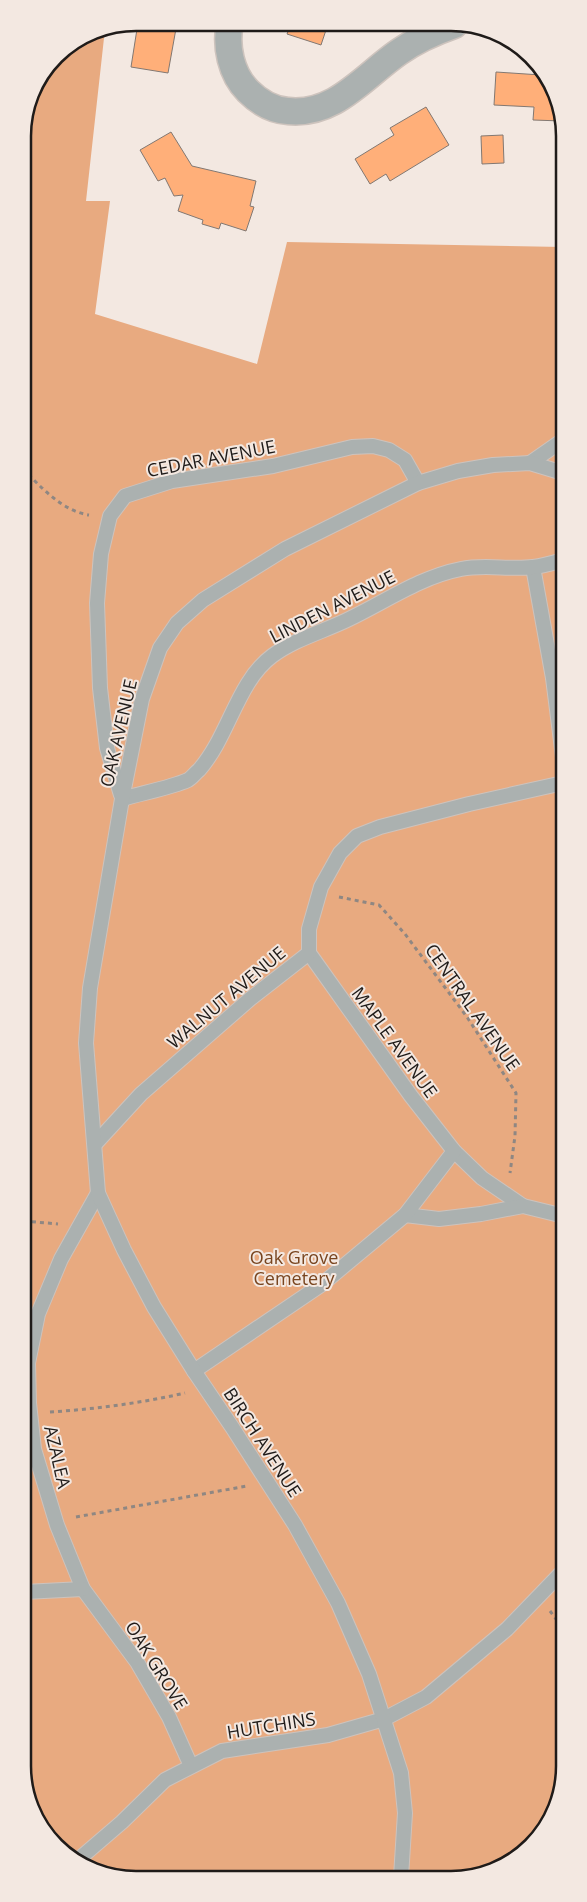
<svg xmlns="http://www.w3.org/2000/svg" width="587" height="1902" viewBox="0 0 587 1902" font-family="'Open Sans',sans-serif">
	<rect width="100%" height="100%" fill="#f3e8e1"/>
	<path fill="#e8aa80" d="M105 29 86 201H110L95 314 257 364 287 242 563 247 564 1773 536 1841 473 1877H114L56 1846 25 1788 23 129 31 92 56 56 93 31Z"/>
	<g fill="#ffaf79" stroke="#827872">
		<path d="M136 22 177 23 168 73 131 67 137 29 129 28V24Z"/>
		<path d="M291 24H328L321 45 287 34Z"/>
		<path d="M496 72 541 75 562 114V121L533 120 534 107 494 105Z"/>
		<path d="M426 107 449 145 390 181 386 174 370 184 355 159 394 135 390 128Z"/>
		<path d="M171 132 192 166 256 181 250 206 254 207 246 231 221 223 219 229 202 224 203 220 178 211 183 195 174 196 165 178 158 181 140 150Z"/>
		<path d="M503 135 504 163 482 164 481 136Z"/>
	</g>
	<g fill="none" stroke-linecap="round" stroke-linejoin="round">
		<defs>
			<g id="service">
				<path d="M530 463 563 440"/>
				<path d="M533 567 553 678 563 757"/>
				<path d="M121 795 107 748 100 688 97 603 101 554 110 516 125 496 172 481 273 466 352 447 373 446 389 450 405 460 418 483"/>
				<path d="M122 799C142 793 170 788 188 780 192 778 195 773 199 770 229 736 237 682 272 656 295 639 322 632 347 620 385 602 420 577 461 569 485 564 509 570 533 567 543 566 553 563 563 560"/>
				<path d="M309 953 411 1096 454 1151 482 1178 523 1206"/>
				<path d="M95 1144 141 1094 250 999 309 953V929L321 887 340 853 357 836 380 827 469 804 563 783"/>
				<path d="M98 1193 61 1259 38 1314 28 1363 29 1403 34 1449 57 1525 83 1589 137 1662 169 1717 191 1766"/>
				<path d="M405 1215 439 1219 481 1214 523 1206 564 1216"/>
				<path d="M194 1371 321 1285 405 1215 454 1151"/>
				<path d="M24 1592 83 1589"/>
				<path d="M79 1859 122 1822 165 1780 222 1751 328 1735 384 1719 426 1697 507 1629 564 1570"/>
				<path d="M401 1877 405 1813 401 1773 369 1674 338 1603 295 1525 232 1427 194 1371 154 1307 124 1250 98 1193 86 1043 90 988 122 799 142 699 160 648 177 623 203 600 285 549 418 483 458 471 493 465 530 463 563 473"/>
			</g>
			<path id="minor" d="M230 23C225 46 231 74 248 91 259 102 272 110 288 111 335 116 364 76 399 52 416 40 434 32 454 25"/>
		</defs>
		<use href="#service" stroke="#cdc3bd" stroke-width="16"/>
		<use href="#minor" stroke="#cdc3bd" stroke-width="29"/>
		<g stroke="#8f8782" stroke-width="3" stroke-dasharray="4 4" stroke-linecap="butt">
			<path d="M23 469C41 487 62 511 89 515"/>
			<path d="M339 897 379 905 405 934 467 1017 516 1093 515 1136 510 1173"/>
			<path d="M24 1221 58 1224"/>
			<path d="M50 1412C96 1409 141 1403 185 1393"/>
			<path d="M76 1517 247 1486"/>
			<path d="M550 1611 564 1630"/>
		</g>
		<use href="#service" stroke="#abb1b0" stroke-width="14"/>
		<use href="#minor" stroke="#abb1b0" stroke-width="26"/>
	</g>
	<g text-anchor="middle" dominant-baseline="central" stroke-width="4" stroke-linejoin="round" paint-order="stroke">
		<g font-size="18" fill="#1f1b19" stroke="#f3e8e1">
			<text transform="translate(211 458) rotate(-11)">CEDAR AVENUE</text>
			<text transform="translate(332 606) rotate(-27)">LINDEN AVENUE</text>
			<text transform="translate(118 733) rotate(-77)">OAK AVENUE</text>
			<text transform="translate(226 997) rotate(-40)">WALNUT AVENUE</text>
			<text transform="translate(473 1007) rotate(55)">CENTRAL AVENUE</text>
			<text transform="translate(395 1042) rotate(54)">MAPLE AVENUE</text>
			<text transform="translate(263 1442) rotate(57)">BIRCH AVENUE</text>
			<text transform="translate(58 1457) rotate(77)">AZALEA</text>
			<text transform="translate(157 1665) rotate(58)">OAK GROVE</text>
			<text transform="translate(271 1725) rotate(-9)">HUTCHINS</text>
		</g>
		<g font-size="18" fill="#79451f" stroke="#f3e8e1">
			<text x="294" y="1257">Oak Grove<tspan x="294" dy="21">Cemetery</tspan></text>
		</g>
	</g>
	<path d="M0 0H587V1902H0ZM136 31H451A105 105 0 0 1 556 136V1766A105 105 0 0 1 451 1871H136A105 105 0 0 1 31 1766V136A105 105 0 0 1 136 31Z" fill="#f3e8e1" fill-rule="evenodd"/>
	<path fill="none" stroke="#1f1b19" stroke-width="2.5" d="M136 31H451A105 105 0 0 1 556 136V1766A105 105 0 0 1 451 1871H136A105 105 0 0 1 31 1766V136A105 105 0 0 1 136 31Z"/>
</svg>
